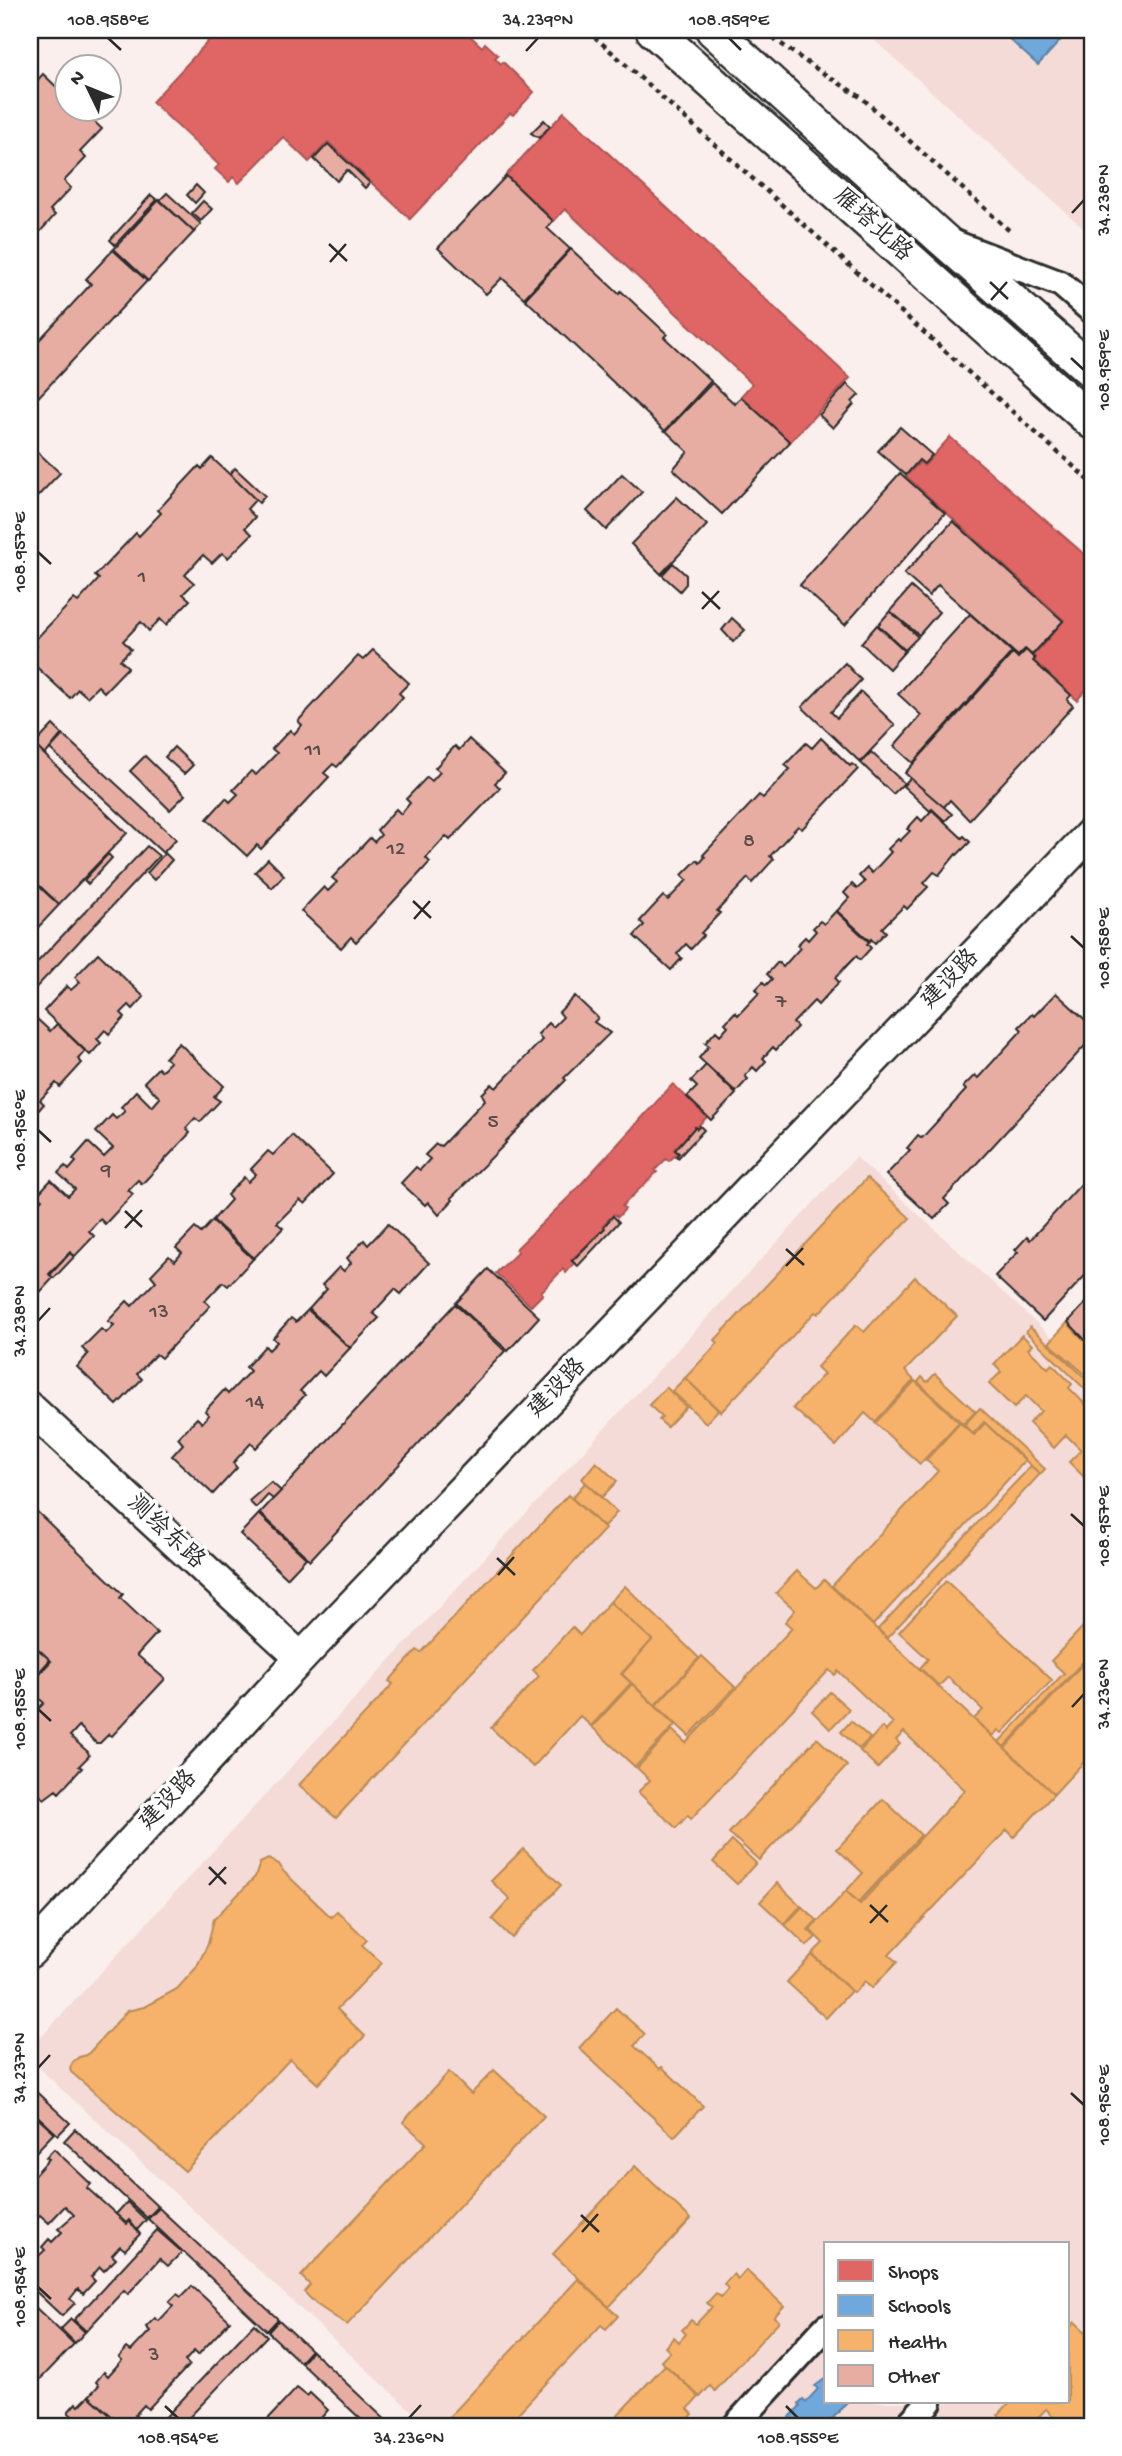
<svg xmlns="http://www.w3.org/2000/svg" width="1122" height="2456" viewBox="0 0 1122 2456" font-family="'Gochi Hand','LXGW WenKai TC',sans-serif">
	<rect width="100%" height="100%" fill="#faefed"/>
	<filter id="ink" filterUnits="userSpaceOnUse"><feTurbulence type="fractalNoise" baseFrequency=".0143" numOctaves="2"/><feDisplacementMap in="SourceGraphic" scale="14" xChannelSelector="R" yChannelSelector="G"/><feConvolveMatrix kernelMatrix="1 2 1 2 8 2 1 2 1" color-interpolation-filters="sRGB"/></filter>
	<g filter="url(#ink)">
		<g fill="#f4dbd7" fill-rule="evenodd">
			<path d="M863 30H1092V236Z"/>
			<path d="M856 1157 1092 1374V2426H428L30 2060V2049ZM826 2244H1068V2402H826Z"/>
		</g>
		<g fill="#e06666" stroke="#aa5454" stroke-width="2">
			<path d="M207 30H464L482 47 485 43 498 55 495 58 501 64 503 62 534 92 513 115 510 113 410 219 328 142 309 162 283 137 239 183 233 177 229 182 215 169 219 165 152 102 213 36Z"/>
			<path d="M564 112 850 378 790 442 741 396 752 384 565 209 554 221 506 175Z"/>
			<path d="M950 437 1092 561V683L1077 700 1034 661 1036 658 1033 656 1064 620 906 476 920 462 924 466Z"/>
			<path d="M673 1084 707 1117 674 1149 678 1153 669 1161 666 1159 655 1170 657 1172 622 1206 625 1209 618 1217 614 1214 603 1225 605 1228 571 1260 574 1264 566 1273 563 1269 541 1292 543 1294 531 1306 496 1273 518 1252 516 1249 570 1196Z"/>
		</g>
		<g fill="#6fa8dc" stroke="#5b82a7" stroke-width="2">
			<path d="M999 30H1070L1038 65Z"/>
			<path d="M826 2378V2402H848L825 2426H782L800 2406 799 2403 803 2399 806 2402 818 2389 815 2386Z"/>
		</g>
		<g fill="#f6b26b" stroke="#b98a58" stroke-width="2">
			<path d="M867 1178 910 1218 818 1314 815 1312 721 1412 685 1378 718 1343 715 1340Z"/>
			<path d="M915 1277 957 1316 905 1371 914 1380 875 1422 865 1413 836 1446 793 1408 824 1374 817 1367 856 1325 864 1332Z"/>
			<path d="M1067 1323 1092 1348V1366L1085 1374 1049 1343Z"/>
			<path d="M1030 1327 1092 1384V1396L1026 1332Z"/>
			<path d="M1022 1335 1032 1345 1028 1349 1048 1368 1052 1364 1072 1384 1069 1388 1088 1407 1092 1403V1485L1069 1462 1081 1450 1066 1435 1054 1448 1029 1423 1041 1411 1026 1396 1014 1408 989 1384 1001 1372 994 1364Z"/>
			<path d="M935 1374 975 1411 963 1424 918 1382 922 1377 927 1382Z"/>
			<path d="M685 1378 718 1410 706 1423 672 1391Z"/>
			<path d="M915 1381 959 1422 920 1464 875 1423Z"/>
			<path d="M666 1387 686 1407 667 1427 659 1420 662 1417 649 1405Z"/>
			<path d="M980 1408 1045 1469 1040 1474 984 1422 973 1434 964 1425Z"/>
			<path d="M960 1423 974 1435 985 1423 1025 1461 873 1625 832 1586 938 1471 926 1460Z"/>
			<path d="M596 1462 617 1481 602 1497 582 1479Z"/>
			<path d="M1031 1466 1040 1474 887 1638 878 1629Z"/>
			<path d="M585 1483 617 1512 604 1527 572 1498Z"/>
			<path d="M568 1495 605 1529 336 1818 299 1785 393 1684 389 1681 417 1650 421 1653Z"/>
			<path d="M797 1571 816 1588 824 1580 1054 1794 1014 1837 1007 1830 889 1955 897 1962 872 1988 865 1981 854 1993 812 1954 823 1943 810 1930 846 1891 860 1904 965 1790 904 1732 896 1740 900 1744 878 1768 860 1751 882 1727 886 1731 893 1723 838 1671 835 1675 829 1670 691 1819 688 1815 676 1828 638 1792 650 1780 637 1768 672 1730 686 1743 792 1628 785 1622 795 1610 776 1593Z"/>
			<path d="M946 1581 1052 1680 1002 1733 998 1730 993 1736 974 1719 983 1710 948 1677 939 1686 920 1668 928 1659 899 1632Z"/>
			<path d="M625 1586 699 1658 655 1705 622 1674 652 1640 610 1602Z"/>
			<path d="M610 1602 652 1640 621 1674 631 1683 591 1726 580 1716 533 1767 491 1728 539 1676 533 1670 572 1627 580 1635Z"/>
			<path d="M1092 1617V1652L1004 1747 999 1742 1064 1673 1051 1661Z"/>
			<path d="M1092 1654V1753L1054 1794 1005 1748Z"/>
			<path d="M702 1656 735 1687 689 1736 656 1705Z"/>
			<path d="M632 1684 675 1725 635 1767 592 1727Z"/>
			<path d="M830 1692 849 1709 830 1729 812 1711Z"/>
			<path d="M851 1721 870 1738 859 1749 841 1732Z"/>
			<path d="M817 1738 847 1766 759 1860 729 1833Z"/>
			<path d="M883 1799 921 1835 859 1902 846 1891 863 1873 837 1849Z"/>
			<path d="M732 1841 756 1863 737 1884 713 1862Z"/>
			<path d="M523 1849 561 1885 512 1938 492 1919 510 1899 491 1881Z"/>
			<path d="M268 1859 279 1864 283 1871 331 1917 337 1911 367 1940 362 1945 382 1963 337 2009 365 2036 318 2084 290 2059 185 2171 71 2072 70 2068 73 2062 79 2057 87 2055 127 2011 144 2007 177 1989 196 1968 208 1944 214 1919 255 1877 260 1863Z"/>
			<path d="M777 1883 801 1906 784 1924 760 1902Z"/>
			<path d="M802 1907 817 1920 808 1930 816 1937 807 1946 785 1925Z"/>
			<path d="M812 1955 851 1991 826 2018 787 1982Z"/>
			<path d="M616 2008 645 2034 634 2046 660 2069 662 2067 703 2106 674 2137 579 2048Z"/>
			<path d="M494 2070 544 2116 347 2325 316 2304 304 2292 310 2285 301 2276 426 2143 403 2122 449 2072 471 2094Z"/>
			<path d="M635 2166 691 2219 609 2307 553 2254Z"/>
			<path d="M746 2270 784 2306 774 2317 779 2321 715 2391 710 2386 700 2397 661 2361 670 2352 665 2347 674 2337 679 2342 686 2334 682 2330 691 2320 696 2324 712 2307 707 2303 716 2293 721 2297 728 2289 724 2284 733 2274 738 2279Z"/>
			<path d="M578 2279 618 2316 606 2329 601 2325 506 2426H441Z"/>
			<path d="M1075 2322 1091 2337 1092 2336V2360L1084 2369 1092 2376V2426H1049L1056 2419 1046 2409 1030 2426H1009L998 2415 1010 2402H1068V2330Z"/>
			<path d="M665 2365 699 2397 688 2409 693 2414 682 2426H607Z"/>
		</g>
		<g fill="#e7ada3" stroke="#2b2b2b" stroke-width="2">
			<path d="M43 74 66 96V108H80L102 129 80 152 86 158 64 181 71 188 50 210 55 215 30 243V82L33 85Z"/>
			<path d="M544 120 550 126 539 138 531 133Z"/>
			<path d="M328 144 370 183 365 188 347 170 337 181 314 159Z"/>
			<path d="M506 176 553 221 547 228 570 249 524 298 502 278 486 294 438 248Z"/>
			<path d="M196 185 204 193 195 203 187 195Z"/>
			<path d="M167 193 201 224 194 232 160 200Z"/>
			<path d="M151 195 157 200 115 245 110 240Z"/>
			<path d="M159 200 194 232 148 281 114 249Z"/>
			<path d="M203 201 212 209 201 221 192 213Z"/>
			<path d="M571 249 619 294 621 291 667 334 664 337 711 381 665 431 525 299Z"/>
			<path d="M113 250 147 281 30 406V350L91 284 86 279Z"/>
			<path d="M712 383 735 404 741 397 790 442 722 514 673 469 688 452 666 431Z"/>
			<path d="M847 384 859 395 852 402 854 404 833 428 819 415Z"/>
			<path d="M900 427 932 455 924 464 919 460 906 475 878 451Z"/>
			<path d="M30 445 60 473 36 498 30 492Z"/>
			<path d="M212 458 256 499 247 509 255 517 245 528 252 534 228 558 222 553 212 563 203 555 185 575 194 583 183 594 190 600 166 625 160 619 149 631 141 622 123 641 131 649 120 660 128 667 104 692 98 686 87 697 78 689 70 698 30 661V654L37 646 33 642 74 599 78 602 99 579 95 576 136 533 139 536 161 513 158 510 199 466 202 469Z"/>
			<path d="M235 468 265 496 259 503 230 474Z"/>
			<path d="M900 473 945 513 845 625 800 585Z"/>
			<path d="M622 474 642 492 606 530 587 511Z"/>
			<path d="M677 497 707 525 661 574 631 544Z"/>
			<path d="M953 521 1063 621 1032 655 1025 649 1018 656 938 585 929 596 904 574Z"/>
			<path d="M673 563 686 575V584L680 591 662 575Z"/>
			<path d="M911 587 939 612 919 635 890 611Z"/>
			<path d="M890 611 918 637 905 650 878 625Z"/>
			<path d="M970 614 1012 652 913 763 894 746 921 715 898 694Z"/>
			<path d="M732 618 745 630 733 642 722 630Z"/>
			<path d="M877 625 905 651 889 669 861 643Z"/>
			<path d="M373 650 409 683 399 693 403 697 337 767 333 764 324 773 329 777 261 849 257 845 247 856 207 819 226 798 230 802 238 794 233 790 251 771 256 775 277 753 272 749 290 730 294 734 302 725 298 721 358 656 363 660Z"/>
			<path d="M1026 650 1035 659 1033 661 1071 695 1067 700 1073 706 969 820 950 800 943 808 905 773 1013 653 1018 658Z"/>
			<path d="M845 663 861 680 831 712 837 718 861 692 895 725 860 762 802 707Z"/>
			<path d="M53 725 62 734 45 755 34 745Z"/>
			<path d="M63 735 176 839 163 853 50 749Z"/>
			<path d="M821 738 850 766 852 764 858 769 802 829 798 826 770 856 774 859 752 883 748 878 717 911 720 913 701 933 704 935 691 949 686 944 677 954 682 958 671 970 634 936 644 925 640 921 663 896 668 900 687 880 682 875 697 860 700 863 705 857 703 855 759 795 763 798 790 769 785 765 806 743 812 748Z"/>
			<path d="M469 739 505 773 495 783 500 788 450 840 446 836 426 858 430 862 356 942 351 937 341 948 301 911 324 887 328 891 337 882 332 878 370 838 374 842 381 835 377 830 396 809 401 814 410 803 406 799 427 777 432 781 440 772 435 768 455 746 459 750Z"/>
			<path d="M30 741 127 833 59 904 30 877Z"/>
			<path d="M174 747 193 765 184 774 165 757Z"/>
			<path d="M871 752 904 783 893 794 861 763Z"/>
			<path d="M145 756 185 795 170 810 130 771Z"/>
			<path d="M910 778 952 814 945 821 932 809 930 811 903 786Z"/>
			<path d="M932 810 962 838 964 836 970 842 957 855 956 854 939 875 934 872 924 883 928 887 907 909 904 906 882 928 886 932 875 943 871 939 870 941 837 911 849 898 844 893 852 884 857 889 865 882 859 876 867 868 872 873 891 852 888 849 898 839 900 841 910 831 907 829 918 817 922 821Z"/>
			<path d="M147 846 159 856 30 994V970Z"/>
			<path d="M165 853 172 860 154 880 147 873Z"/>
			<path d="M108 854 112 858 88 884 84 880Z"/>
			<path d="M268 859 284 875 272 888 255 872Z"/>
			<path d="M30 878 59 905 30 936Z"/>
			<path d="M836 911 869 942 867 944 871 948 860 960 856 956 835 978 839 982 818 1005 814 1001 793 1023 797 1027 776 1050 773 1047 763 1058 766 1061 757 1071 753 1067 745 1076 748 1079 736 1092 699 1058 709 1046 705 1043 716 1031 720 1035 728 1026 725 1023 735 1012 738 1015 759 993 756 989 763 982 766 985 772 979 767 974 778 962 783 967 800 948 797 945 805 937 808 940 816 931 813 928 820 921 824 924Z"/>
			<path d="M98 953 144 997 133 1009 129 1005 121 1013 125 1017 109 1034 105 1030 97 1039 101 1043 90 1055 44 1011 67 986 71 990 80 982 75 977Z"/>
			<path d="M1056 993 1092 1026V1038L944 1199 949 1204 934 1219 886 1175 910 1150 907 1148 918 1135 922 1138 966 1090 963 1087 975 1075 978 1078 1022 1030 1019 1027 1032 1014 1034 1016Z"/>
			<path d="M575 996 598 1018 594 1022 610 1033 564 1078 566 1080 505 1142 506 1143 451 1198 453 1200 439 1215 428 1202 425 1205 401 1183 416 1167 420 1170 430 1159 425 1155 436 1144 441 1146 485 1100 482 1094 492 1084 496 1088 542 1040 538 1034 549 1023 553 1027 563 1017 559 1012Z"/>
			<path d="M36 1018 50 1031 57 1024 85 1051 78 1059 82 1063 60 1087 56 1083 40 1100 44 1104 30 1120V1034L32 1031 30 1025Z"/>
			<path d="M179 1043 224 1086 214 1097 220 1101 200 1122 195 1118 186 1128 190 1133 142 1184 138 1180 128 1190 133 1194 105 1224 100 1219 89 1231 94 1236 75 1256 70 1252 49 1274 53 1278 33 1300 30 1296V1237L33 1233 30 1230V1204L34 1208 42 1199 37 1195 51 1180 68 1196 75 1189 58 1173 65 1166 69 1170 76 1162 73 1159 88 1142 104 1157 113 1148 96 1132 112 1115 116 1119 125 1111 121 1107 136 1091 152 1107 160 1098 144 1082 158 1068 161 1071 170 1062 165 1058Z"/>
			<path d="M706 1065 736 1094 711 1120 687 1097 697 1087 691 1081Z"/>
			<path d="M700 1126 704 1130 678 1158 676 1157 679 1153 675 1150 695 1127 697 1129Z"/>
			<path d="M292 1135 333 1174 305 1204 300 1200 277 1223 283 1228 254 1258 213 1220 231 1200 227 1195 244 1177 248 1182 256 1174 251 1169 268 1151 273 1155Z"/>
			<path d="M1092 1172V1268L1043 1321 995 1276 1018 1252 1015 1250 1027 1237 1030 1240Z"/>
			<path d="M613 1216 619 1222 578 1266 572 1261 605 1228 604 1226Z"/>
			<path d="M212 1221 253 1259 228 1286 223 1282 205 1301 210 1306 161 1358 156 1354 137 1374 142 1379 117 1405 77 1367 88 1354 82 1348 101 1329 106 1333 114 1325 108 1321 127 1301 132 1306 156 1281 151 1275 169 1256 175 1261 182 1253 176 1248 195 1228 201 1233Z"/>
			<path d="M388 1224 429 1263 401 1294 395 1289 373 1313 379 1318 350 1348 309 1309 327 1289 322 1285 339 1267 344 1271 351 1263 347 1258 364 1240 368 1245Z"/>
			<path d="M70 1253 74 1257 54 1278 50 1275Z"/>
			<path d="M488 1269 539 1317 508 1351 456 1303Z"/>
			<path d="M1092 1296V1340L1089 1344 1068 1322Z"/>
			<path d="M455 1304 505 1351 310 1560 260 1513Z"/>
			<path d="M308 1310 350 1348 324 1376 319 1371 300 1391 305 1395 256 1448 251 1443 233 1463 237 1468 213 1494 172 1456 183 1444 178 1438 197 1418 202 1423 209 1415 205 1411 224 1390 228 1394 250 1371 246 1367 265 1346 269 1350 277 1342 273 1338 291 1318 296 1322Z"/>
			<path d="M271 1482 281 1491 273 1499 268 1495 256 1508 249 1501Z"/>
			<path d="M30 1505 123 1594 120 1598 157 1633 137 1655 165 1679 112 1736 109 1734 100 1743H96L79 1726 70 1736 88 1752 89 1756 79 1766 82 1768 59 1793 56 1790 44 1799 30 1786V1699L39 1708 44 1703 30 1690V1684L51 1661 30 1641Z"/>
			<path d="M259 1514 306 1558 287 1578 240 1534Z"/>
			<path d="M30 1642 50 1660 30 1682Z"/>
			<path d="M30 2086 70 2123 58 2135 30 2109Z"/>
			<path d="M30 2111 54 2133 30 2158Z"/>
			<path d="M75 2129 158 2207 147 2218 64 2141Z"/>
			<path d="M54 2149 91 2184 87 2188 127 2224 129 2221 140 2234 125 2250 120 2246 112 2255 116 2259 104 2271 100 2267 91 2277 95 2281 83 2294 78 2289 70 2299 75 2303 62 2316 30 2286V2264L45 2250 42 2247 49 2239 52 2242 62 2232 58 2229 74 2215 65 2206 49 2223 40 2215 38 2218 30 2211V2180L49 2159 46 2157Z"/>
			<path d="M127 2202 146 2220 137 2230 129 2220 126 2223 116 2214Z"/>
			<path d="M159 2208 278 2319 267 2331 148 2219Z"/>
			<path d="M157 2230 182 2252 168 2266 160 2259 128 2294 124 2290 86 2331 74 2320Z"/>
			<path d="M192 2286 230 2321 198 2355 194 2351 185 2361 189 2365 148 2409 144 2405 135 2415 139 2419 133 2426H123L89 2396 99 2385 96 2382 104 2372 108 2376 122 2360 119 2357 127 2348 131 2351 150 2331 146 2327 155 2318 159 2321 173 2306 169 2302 177 2294 181 2297Z"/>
			<path d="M33 2305 74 2344 36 2384 30 2379V2309Z"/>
			<path d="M71 2319 85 2332 75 2343 61 2329Z"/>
			<path d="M279 2320 311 2350 300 2362 268 2332Z"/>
			<path d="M254 2324 267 2336 181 2426H157Z"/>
			<path d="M312 2351 392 2426H368L301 2363Z"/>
			<path d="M297 2388 307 2396 310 2393 328 2410 321 2418 330 2426H276L268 2419Z"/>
			<path d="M89 2396 122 2426H62L72 2416 68 2412 76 2403 79 2406Z"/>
		</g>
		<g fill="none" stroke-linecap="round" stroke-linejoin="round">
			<defs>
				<g id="minor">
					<path d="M954 243 1061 284 1092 311"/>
					<path d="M735 2426 826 2327"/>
					<path d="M907 2426 929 2402"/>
				</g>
				<g id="tertiary">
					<path d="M30 1408 301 1658"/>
					<path d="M30 1952 301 1658 1092 832"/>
				</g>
				<g id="secondary">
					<path d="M653 30 1092 422"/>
					<path d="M713 30 940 237 1092 371"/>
				</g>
			</defs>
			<use href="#minor" stroke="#2b2b2b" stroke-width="30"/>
			<use href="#tertiary" stroke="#2b2b2b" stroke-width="35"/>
			<use href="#secondary" stroke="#2b2b2b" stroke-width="38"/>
			<g stroke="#2b2b2b" stroke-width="4.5" stroke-dasharray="5 5" stroke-linecap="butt">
				<path d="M587 30 1092 483"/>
				<path d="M773 38 809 64 862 98 1012 233"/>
			</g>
			<use href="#minor" stroke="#fff" stroke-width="24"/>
			<use href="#tertiary" stroke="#fff" stroke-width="30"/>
			<use href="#secondary" stroke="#fff" stroke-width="33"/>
		</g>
	</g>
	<path fill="none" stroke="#2b2b2b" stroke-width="2.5" d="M108 38 121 50M729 38 741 50M526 51 538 38M1072 213 1084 200M329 244 347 261M330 262 346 244M990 282 1008 299M991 300 1007 282M1071 358 1084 370M38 552 51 564M702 592 720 609M702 609 719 591M413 901 431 918M414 919 430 901M1071 936 1084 948M38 1130 51 1142M125 1211 142 1227M125 1228 142 1210M786 1249 804 1265M786 1266 803 1248M38 1321 50 1308M1071 1514 1084 1526M497 1558 515 1575M498 1575 514 1557M1072 1707 1084 1694M38 1709 51 1721M209 1867 226 1884M209 1885 226 1867M870 1905 888 1922M870 1923 887 1905M38 2068 50 2055M1071 2093 1084 2105M581 2215 599 2232M582 2232 598 2214M38 2287 51 2299M165 2406 178 2418M786 2406 798 2418M409 2418 421 2405"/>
	<g text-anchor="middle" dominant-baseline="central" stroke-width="7" stroke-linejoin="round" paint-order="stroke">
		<g font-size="21" fill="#5a4c49">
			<text x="142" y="578">1</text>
			<text x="313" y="751">11</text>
			<text x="749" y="842">8</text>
			<text x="396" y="850">12</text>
			<text x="781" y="1003">7</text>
			<text x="493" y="1123">5</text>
			<text x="106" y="1172">9</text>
			<text x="159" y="1313">13</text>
			<text x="255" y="1403">14</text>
			<text x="154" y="2356">3</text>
		</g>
		<g font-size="24" fill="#2b2b2b" stroke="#fff">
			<text transform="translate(872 226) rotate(42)">雁塔北路</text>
			<text transform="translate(951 980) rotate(-46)">建设路</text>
			<text transform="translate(558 1389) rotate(-46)">建设路</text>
			<text transform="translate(165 1533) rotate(43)">测绘东路</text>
			<text transform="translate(169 1801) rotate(-47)">建设路</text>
		</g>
	</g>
	<rect width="1122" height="2456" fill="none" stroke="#fff" stroke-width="77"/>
	<rect x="824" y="2242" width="245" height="161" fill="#ffffff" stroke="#aaaaaa" stroke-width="2"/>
	<rect x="838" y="2260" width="35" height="21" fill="#e06666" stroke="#aaaaaa" stroke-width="2"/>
	<text x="888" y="2278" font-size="21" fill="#2b2b2b">Shops</text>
	<rect x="838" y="2295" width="35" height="21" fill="#6fa8dc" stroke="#aaaaaa" stroke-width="2"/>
	<text x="888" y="2312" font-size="21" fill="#2b2b2b">Schools</text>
	<rect x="838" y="2330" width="35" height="21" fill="#f6b26b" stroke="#aaaaaa" stroke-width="2"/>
	<text x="888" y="2348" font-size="21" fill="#2b2b2b">Health</text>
	<rect x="838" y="2365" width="35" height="21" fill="#e7ada3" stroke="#aaaaaa" stroke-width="2"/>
	<text x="888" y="2382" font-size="21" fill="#2b2b2b">Other</text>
	<g transform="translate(88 88) rotate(313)"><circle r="33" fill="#ffffff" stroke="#aaaaaa" stroke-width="2"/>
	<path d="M0-5L12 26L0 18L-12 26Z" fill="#2b2b2b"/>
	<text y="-10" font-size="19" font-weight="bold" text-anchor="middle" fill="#2b2b2b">N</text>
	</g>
	<rect x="38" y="38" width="1046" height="2380" fill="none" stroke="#2b2b2b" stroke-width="2.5"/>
	<g font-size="18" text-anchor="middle" fill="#2b2b2b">
		<text x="108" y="25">108.958°E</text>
		<text x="538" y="25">34.239°N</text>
		<text x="729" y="25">108.959°E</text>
		<text transform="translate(1103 200) rotate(-90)" y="6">34.238°N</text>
		<text transform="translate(1103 370) rotate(-90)" y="6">108.959°E</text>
		<text transform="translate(19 552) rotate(-90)" y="6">108.957°E</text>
		<text transform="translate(1103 948) rotate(-90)" y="6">108.958°E</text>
		<text transform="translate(19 1130) rotate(-90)" y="6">108.956°E</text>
		<text transform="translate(19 1321) rotate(-90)" y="6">34.238°N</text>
		<text transform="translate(1103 1526) rotate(-90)" y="6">108.957°E</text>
		<text transform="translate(1103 1694) rotate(-90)" y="6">34.236°N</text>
		<text transform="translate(19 1709) rotate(-90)" y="6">108.955°E</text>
		<text transform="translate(19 2068) rotate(-90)" y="6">34.237°N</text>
		<text transform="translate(1103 2105) rotate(-90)" y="6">108.956°E</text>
		<text transform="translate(19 2287) rotate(-90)" y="6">108.954°E</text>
		<text x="178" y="2443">108.954°E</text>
		<text x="409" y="2443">34.236°N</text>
		<text x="798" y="2443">108.955°E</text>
	</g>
</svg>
